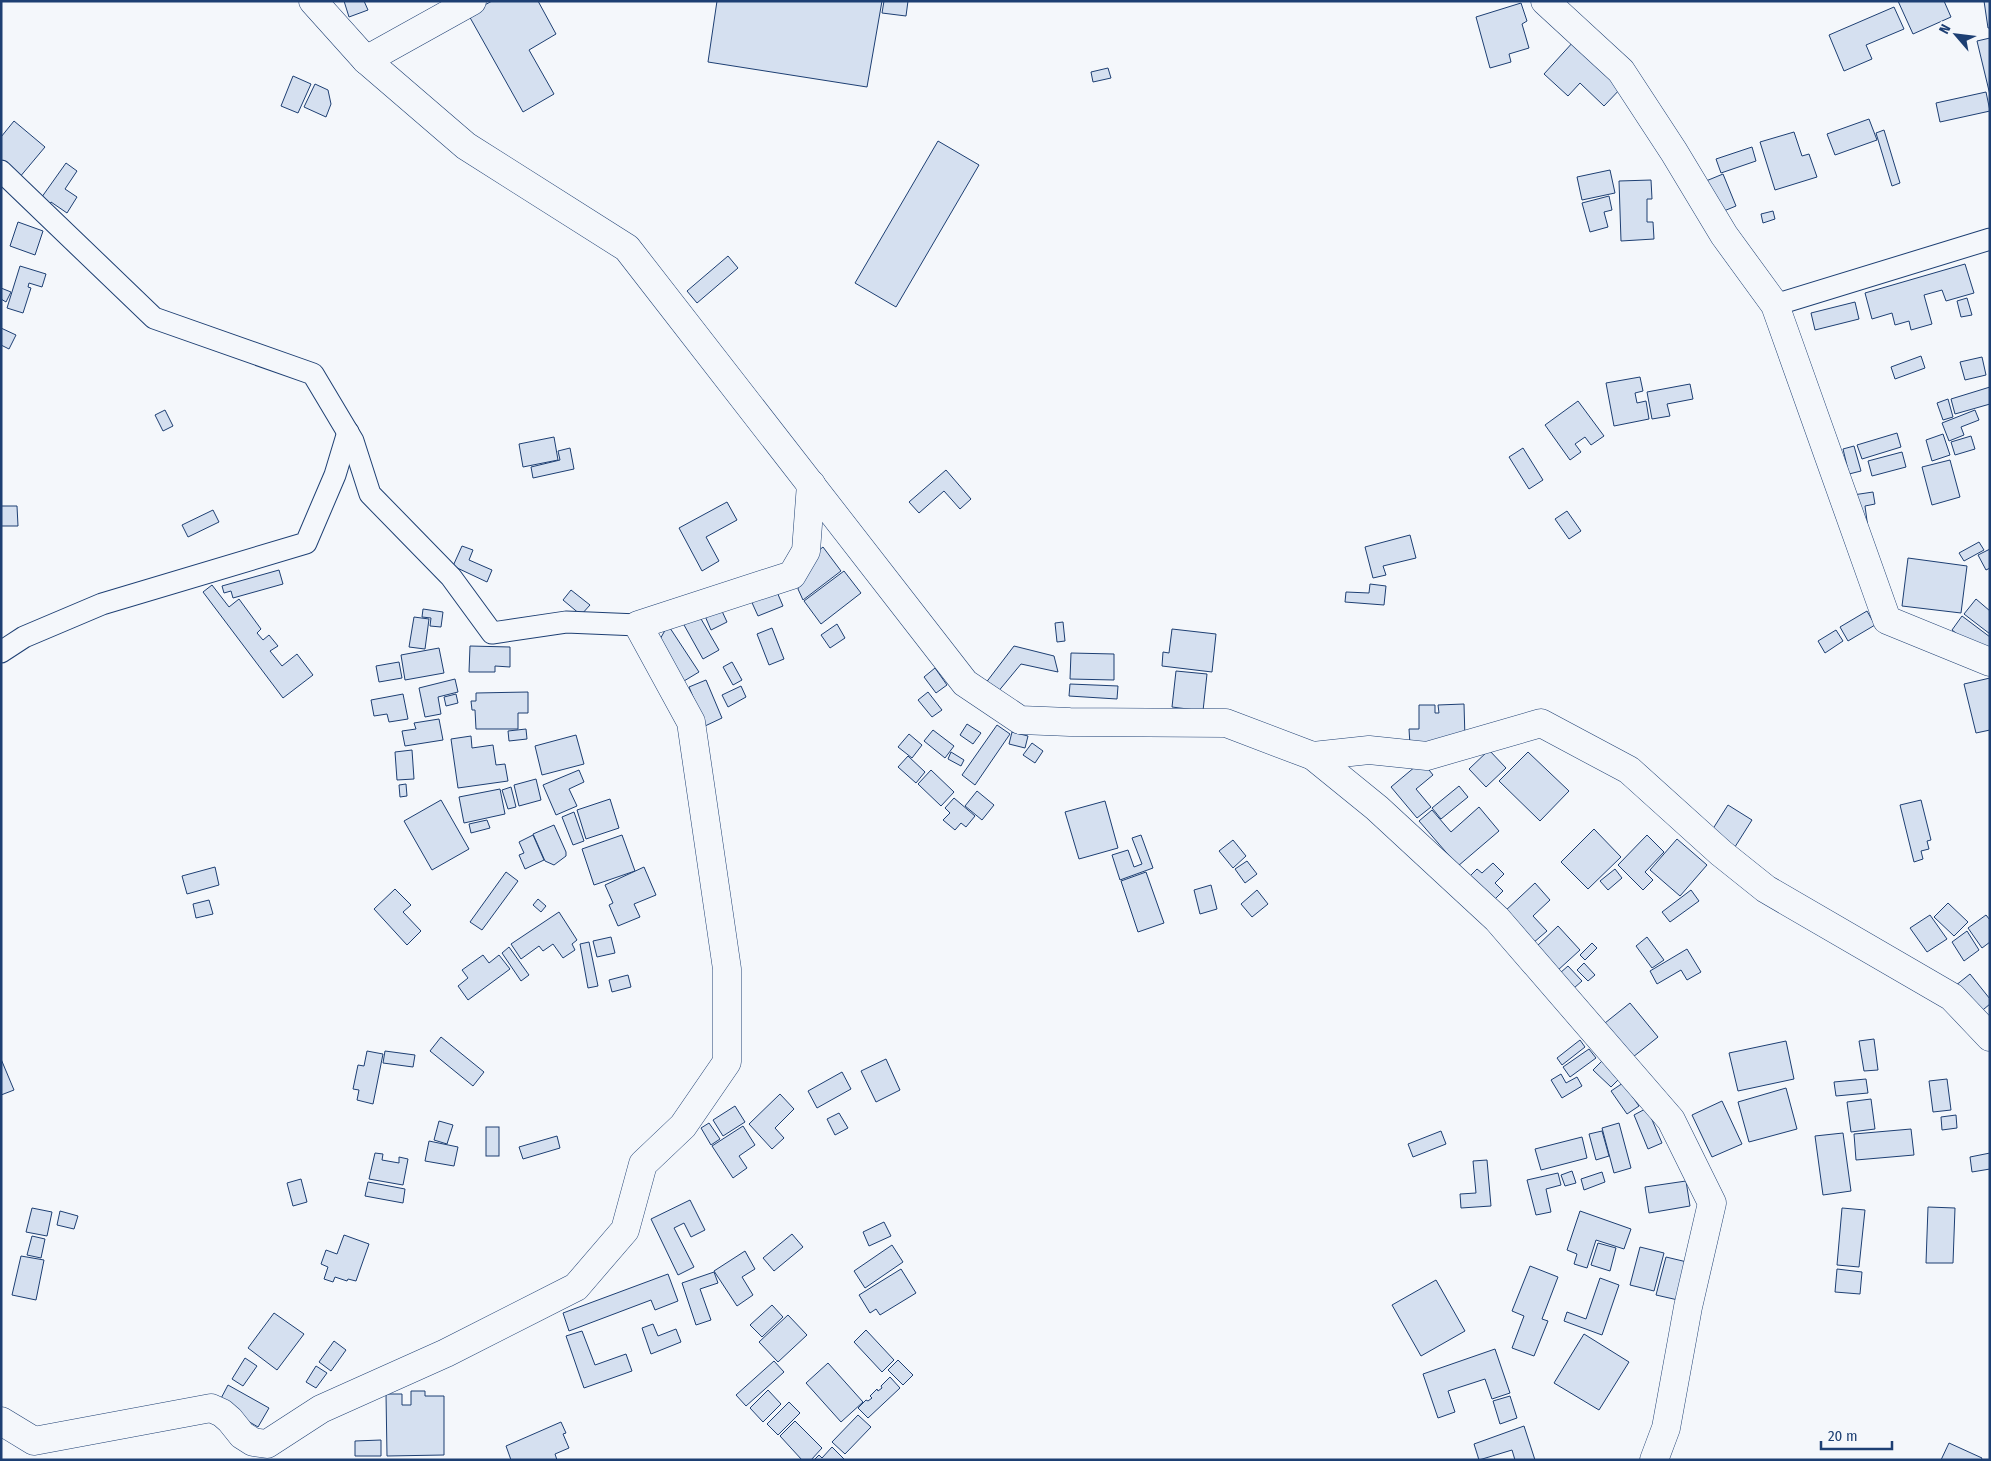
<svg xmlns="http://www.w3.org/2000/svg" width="1991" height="1461" viewBox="0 0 1991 1461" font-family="'Fira Sans Condensed',sans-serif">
	<rect width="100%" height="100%" fill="#f4f7fb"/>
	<g fill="#d5e0f0" stroke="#1d3f73">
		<path d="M344 1H364L368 10 349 17Z"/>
		<path d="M492 1H538L556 34 529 50 554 94 523 112 468 14Z"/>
		<path d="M717 1H882L867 87 708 62Z"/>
		<path d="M884 1H908L906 16 882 13Z"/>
		<path d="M1898 1H1944L1951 17 1913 34Z"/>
		<path d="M1984 1H1990V28H1988Z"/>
		<path d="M1521 3 1527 21 1522 24 1529 48 1509 54 1511 62 1490 68 1476 17Z"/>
		<path d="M1894 7 1904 29 1866 45 1872 59 1844 71 1829 35Z"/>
		<path d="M1990 38V95L1977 41Z"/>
		<path d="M1574 41 1623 86 1604 106 1580 83 1568 96 1544 74Z"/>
		<path d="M1108 68 1111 78 1093 82 1091 72Z"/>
		<path d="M293 76 311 84 298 113 281 106Z"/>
		<path d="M315 84 328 90 331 104 326 117 304 107Z"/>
		<path d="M1986 92 1990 111 1940 122 1936 103Z"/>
		<path d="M1869 119 1877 140 1835 155 1827 134Z"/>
		<path d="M14 121 45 147 19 178 1 163V137Z"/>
		<path d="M1884 130 1900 183 1892 186 1876 133Z"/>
		<path d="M1794 132 1802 156 1809 154 1817 177 1775 190 1760 142Z"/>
		<path d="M938 141 979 165 896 307 855 283Z"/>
		<path d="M1752 147 1756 161 1721 173 1716 159Z"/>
		<path d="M66 163 77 171 65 189 77 197 67 213 51 202 48 207 39 201Z"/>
		<path d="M1610 170 1615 193 1582 200 1577 177Z"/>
		<path d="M1723 174 1736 206 1719 213 1706 181Z"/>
		<path d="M1651 180 1652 199H1647V222H1653L1654 239 1621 241 1619 181Z"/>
		<path d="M1609 196 1612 210 1604 212 1608 227 1590 232 1582 203Z"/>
		<path d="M1773 211 1775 219 1763 223 1761 214Z"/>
		<path d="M18 222 43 231 35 255 10 246Z"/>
		<path d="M728 256 738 268 697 303 687 291Z"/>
		<path d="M1965 264 1974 293 1946 301 1942 290 1924 295 1932 324 1911 330 1909 321 1895 325 1892 313 1872 319 1865 293Z"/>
		<path d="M20 266 46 274 42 287 29 283 28 287 31 288 23 313 7 308Z"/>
		<path d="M1 288 11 292 6 302 1 299Z"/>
		<path d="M1967 298 1972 315 1961 317 1957 301Z"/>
		<path d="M1855 302 1859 319 1815 330 1811 313Z"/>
		<path d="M1 328 16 335 9 349 1 345Z"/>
		<path d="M1921 356 1925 368 1895 379 1891 367Z"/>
		<path d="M1982 357 1986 375 1965 380 1960 362Z"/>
		<path d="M1640 377 1643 391 1635 393 1637 403 1646 401 1649 419 1614 426 1606 383Z"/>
		<path d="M1690 384 1693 399 1667 404 1670 416 1652 419 1647 392Z"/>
		<path d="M1990 387V404L1955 414 1951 399Z"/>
		<path d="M1948 399 1953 417 1943 420 1937 403Z"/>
		<path d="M1578 401 1604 436 1591 445 1585 437 1575 444 1581 452 1570 460 1545 425Z"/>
		<path d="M165 410 173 426 163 431 155 415Z"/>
		<path d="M1975 410 1979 420 1961 427 1964 435 1949 441 1942 423Z"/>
		<path d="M1897 433 1901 447 1862 459 1857 445Z"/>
		<path d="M1943 434 1950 455 1932 461 1926 440Z"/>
		<path d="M1971 436 1975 449 1955 455 1951 442Z"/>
		<path d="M554 437 558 460 523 467 519 444Z"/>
		<path d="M1854 446 1861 471 1849 474 1843 449Z"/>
		<path d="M570 448 574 469 533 478 531 467 560 460 558 451Z"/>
		<path d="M1523 448 1543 480 1529 489 1509 457Z"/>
		<path d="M1902 452 1906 467 1872 476 1868 461Z"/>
		<path d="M1950 460 1960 497 1932 505 1922 467Z"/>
		<path d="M946 470 971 499 960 509 944 491 919 513 909 502Z"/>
		<path d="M1873 492 1875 504 1865 506 1868 528 1853 495Z"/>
		<path d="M727 502 737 520 706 537 719 561 702 571 679 528Z"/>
		<path d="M1 506H17L18 526H1Z"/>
		<path d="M213 510 219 522 188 537 182 525Z"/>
		<path d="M1567 511 1581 531 1569 539 1555 519Z"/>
		<path d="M1410 535 1416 558 1383 566 1386 575 1373 578 1365 547Z"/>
		<path d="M1979 542 1984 550 1964 561 1959 553Z"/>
		<path d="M462 546 473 550 469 560 492 570 487 582 453 566Z"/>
		<path d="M823 547 841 571 803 600 798 589 808 559Z"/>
		<path d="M1990 549V568L1986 570 1978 555Z"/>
		<path d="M1908 558 1967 566 1961 613 1902 606Z"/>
		<path d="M279 570 283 584 233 598 231 591 224 593 222 586Z"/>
		<path d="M844 571 861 593 821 624 804 601Z"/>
		<path d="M1370 584 1386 586 1384 605 1345 602 1346 592 1369 593Z"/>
		<path d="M212 585 229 607 239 599 261 629 257 633 263 640 269 635 278 646 270 651 282 666 297 654 313 675 283 698 203 592Z"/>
		<path d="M774 585 783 606 758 616 749 596Z"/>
		<path d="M571 590 590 605 581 615 563 600Z"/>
		<path d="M1976 599 1990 611V634L1964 614Z"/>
		<path d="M423 609 443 612 441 627 430 626 431 618 422 617Z"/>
		<path d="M721 609 727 622 711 630 705 616Z"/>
		<path d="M1867 611 1875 625 1848 641 1840 627Z"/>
		<path d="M697 612 719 650 703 659 679 616Z"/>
		<path d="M1962 616 1990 637V659L1952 630Z"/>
		<path d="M414 617 429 619 425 649 409 647Z"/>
		<path d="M1063 622 1065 641 1057 642 1055 623Z"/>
		<path d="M837 624 845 638 830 648 821 635Z"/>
		<path d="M668 625 699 672 684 681 659 641Z"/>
		<path d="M772 628 784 659 769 665 757 634Z"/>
		<path d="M1172 629 1216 634 1212 672 1162 666 1163 652 1169 653Z"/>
		<path d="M1836 630 1843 641 1825 653 1818 641Z"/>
		<path d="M470 646 510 647V667L495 666V672H469Z"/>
		<path d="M1014 646 1054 656 1058 672 1021 664 997 693 985 684Z"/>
		<path d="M439 648 444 673 405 680 401 655Z"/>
		<path d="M1071 653 1114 654V680L1070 679Z"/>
		<path d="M399 662 402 678 379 682 376 666Z"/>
		<path d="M732 662 742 680 733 685 723 667Z"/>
		<path d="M935 668 947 685 936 693 924 677Z"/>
		<path d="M1176 671 1207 674 1203 711 1172 707Z"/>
		<path d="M1990 678V730L1976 733 1964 684Z"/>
		<path d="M455 679 458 692 438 697 441 714 425 717 419 688Z"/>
		<path d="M706 680 722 718 705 726 689 687Z"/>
		<path d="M1070 684 1118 686 1117 699 1069 696Z"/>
		<path d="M741 686 746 697 728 707 722 695Z"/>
		<path d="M528 692V713H518V729H476L475 710H472L471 701H476V693Z"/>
		<path d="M928 692 942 710 932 717 918 700Z"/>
		<path d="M403 694 408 719 389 722 387 714 374 716 371 700Z"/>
		<path d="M456 694 458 703 446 706 444 697Z"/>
		<path d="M1464 704 1465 739 1410 745 1409 729H1419V705H1435V713H1439L1438 705Z"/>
		<path d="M439 719 443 740 405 746 402 731 416 729 414 723Z"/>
		<path d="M967 724 981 733 973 744 960 735Z"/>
		<path d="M997 725 1010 734 975 785 962 775Z"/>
		<path d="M526 729 527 739 509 741 508 731Z"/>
		<path d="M933 730 954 746 945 758 924 741Z"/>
		<path d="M1012 732 1028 736 1025 748 1009 744Z"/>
		<path d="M909 734 922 745 912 758 898 747Z"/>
		<path d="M576 735 584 764 542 775 535 746Z"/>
		<path d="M471 736 472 748 493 745 496 765 505 764 508 781 458 788 451 739Z"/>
		<path d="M1032 743 1043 751 1035 763 1023 755Z"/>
		<path d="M412 750 414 779 397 780 395 752Z"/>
		<path d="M1489 750 1506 768 1486 787 1469 769Z"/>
		<path d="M951 752 964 760 961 766 948 759Z"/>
		<path d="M1528 752 1569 791 1540 821 1499 781Z"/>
		<path d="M908 756 925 772 916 783 898 767Z"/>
		<path d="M1422 761 1433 775 1416 789 1431 807 1417 818 1391 787Z"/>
		<path d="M579 770 584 782 569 789 577 806 556 815 543 785Z"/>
		<path d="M931 770 954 792 941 806 918 784Z"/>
		<path d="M536 779 541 800 519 806 514 785Z"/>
		<path d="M406 784 407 796 400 797 399 785Z"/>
		<path d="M1459 786 1468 797 1441 819 1432 808Z"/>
		<path d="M511 787 516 807 508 809 502 790Z"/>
		<path d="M500 789 505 814 464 823 459 797Z"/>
		<path d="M977 791 994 805 982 820 965 806Z"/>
		<path d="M954 798 975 816 966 827 961 823 955 830 943 820 950 813 945 808Z"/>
		<path d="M610 799 619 828 586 839 577 810Z"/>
		<path d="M441 800 469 849 432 870 404 821Z"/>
		<path d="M1921 800 1931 840 1927 841 1929 849 1921 851 1923 859 1914 862 1900 805Z"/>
		<path d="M1105 801 1118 848 1079 859 1065 812Z"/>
		<path d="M1728 805 1752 820 1733 850 1709 835Z"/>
		<path d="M1479 807 1499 831 1458 866 1419 821 1432 810 1451 832Z"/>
		<path d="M574 812 584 841 573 845 562 817Z"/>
		<path d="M487 820 490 828 471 833 469 824Z"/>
		<path d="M554 825 566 852V856L554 865 545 861 533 834Z"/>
		<path d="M1594 829 1621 857 1588 889 1561 862Z"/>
		<path d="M533 835 544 860 525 869 519 855 524 853 519 842Z"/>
		<path d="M622 835 635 871 594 885 582 849Z"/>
		<path d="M1141 835 1153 868 1120 880 1112 855 1128 850 1134 867 1142 864 1132 838Z"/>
		<path d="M1647 835 1664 852 1645 872 1653 880 1643 890 1618 865Z"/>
		<path d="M1677 839 1707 865 1680 896 1650 870Z"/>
		<path d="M1233 840 1246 856 1233 868 1219 851Z"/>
		<path d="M1247 861 1257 874 1245 883 1235 869Z"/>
		<path d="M1493 863 1504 874 1495 883 1503 891 1493 901 1469 877 1477 869 1482 873Z"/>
		<path d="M215 867 219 885 187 894 182 876Z"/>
		<path d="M644 867 656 895 634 904 640 917 618 926 609 905 613 903 605 885Z"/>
		<path d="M1615 869 1622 878 1608 890 1600 881Z"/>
		<path d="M506 872 518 881 482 930 470 922Z"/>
		<path d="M1146 872 1164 923 1138 932 1121 881Z"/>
		<path d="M1535 883 1550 900 1533 916 1547 931 1533 943 1504 912Z"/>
		<path d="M1211 885 1217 909 1200 914 1194 890Z"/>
		<path d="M395 889 411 905 403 912 421 931 407 945 374 909Z"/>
		<path d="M1257 890 1268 904 1252 917 1241 904Z"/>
		<path d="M1691 890 1699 901 1670 922 1662 912Z"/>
		<path d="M538 899 546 906 541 912 533 905Z"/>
		<path d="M209 900 213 914 196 918 193 904Z"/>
		<path d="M1948 903 1968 922 1954 936 1934 917Z"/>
		<path d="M559 912 577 940 572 944 575 950 563 958 553 944 543 951 539 946 521 959 511 944Z"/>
		<path d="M1930 915 1947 939 1927 952 1910 928Z"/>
		<path d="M1986 915 1990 920V942L1982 948 1968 928Z"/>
		<path d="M1558 926 1580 950 1557 971 1536 947Z"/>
		<path d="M1967 931 1979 950 1964 961 1952 942Z"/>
		<path d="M611 937 615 953 597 957 593 941Z"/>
		<path d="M1647 937 1664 960 1652 968 1636 946Z"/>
		<path d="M589 942 598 986 588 988 580 944Z"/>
		<path d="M1592 943 1597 948 1585 960 1580 955Z"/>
		<path d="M509 947 529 975 521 981 502 953Z"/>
		<path d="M1687 949 1701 972 1687 980 1681 970 1657 984 1650 971Z"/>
		<path d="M483 955 489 963 499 955 510 969 468 1000 458 986 468 978 462 970Z"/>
		<path d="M1584 963 1595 975 1588 981 1577 970Z"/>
		<path d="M1568 966 1582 981 1574 988 1560 973Z"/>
		<path d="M1970 974 1990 999V1004L1978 1014 1955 986Z"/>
		<path d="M628 975 631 987 612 992 609 980Z"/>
		<path d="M1630 1003 1658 1037 1633 1057 1605 1023Z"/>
		<path d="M441 1037 484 1072 473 1086 430 1051Z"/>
		<path d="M1874 1039 1878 1070 1864 1071 1859 1041Z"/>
		<path d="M1580 1040 1585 1047 1562 1065 1557 1058Z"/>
		<path d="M1786 1041 1794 1079 1738 1091 1729 1053Z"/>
		<path d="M1589 1049 1596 1058 1570 1077 1563 1067Z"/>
		<path d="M367 1051 383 1054 373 1104 357 1100 359 1090 353 1089 358 1065 364 1066Z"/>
		<path d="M385 1051 415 1055 413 1067 383 1063Z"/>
		<path d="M1 1059 14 1090 1 1095Z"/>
		<path d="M886 1059 900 1090 876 1102 861 1071Z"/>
		<path d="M1603 1060 1621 1077 1611 1087 1593 1070Z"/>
		<path d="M842 1072 851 1089 817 1108 808 1091Z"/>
		<path d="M1561 1074 1566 1083 1577 1077 1582 1086 1562 1098 1551 1080Z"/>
		<path d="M1866 1079 1868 1093 1836 1096 1834 1082Z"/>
		<path d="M1947 1079 1951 1110 1933 1112 1929 1081Z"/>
		<path d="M1623 1083 1639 1106 1627 1114 1611 1091Z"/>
		<path d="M1786 1088 1797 1129 1749 1142 1738 1102Z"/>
		<path d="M780 1094 794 1109 775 1128 784 1138 772 1149 749 1124Z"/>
		<path d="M1871 1099 1875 1129 1851 1132 1847 1102Z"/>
		<path d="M1722 1101 1742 1144 1712 1157 1692 1115Z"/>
		<path d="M735 1106 745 1122 723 1136 713 1120Z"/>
		<path d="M1647 1108 1662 1143 1648 1149 1634 1115Z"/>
		<path d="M839 1113 848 1128 835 1135 827 1119Z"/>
		<path d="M1956 1115 1957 1128 1942 1130 1941 1117Z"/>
		<path d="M439 1121 453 1125 447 1144 434 1140Z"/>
		<path d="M709 1123 720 1139 711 1145 701 1128Z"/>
		<path d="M1619 1123 1631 1168 1614 1173 1602 1128Z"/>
		<path d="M743 1126 755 1145 739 1156 747 1168 733 1178 712 1146Z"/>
		<rect x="486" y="1127" width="13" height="29"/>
		<path d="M1911 1129 1914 1155 1856 1160 1854 1134Z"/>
		<path d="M1441 1131 1446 1144 1413 1157 1408 1144Z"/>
		<path d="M1602 1131 1609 1156 1596 1160 1589 1134Z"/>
		<path d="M1843 1133 1851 1191 1823 1195 1815 1136Z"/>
		<path d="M557 1136 560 1148 523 1159 519 1147Z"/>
		<path d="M1582 1137 1587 1158 1541 1170 1535 1149Z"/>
		<path d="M429 1141 458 1147 454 1166 425 1161Z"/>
		<path d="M375 1153 383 1154 382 1160 399 1163V1157L408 1159 403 1185 369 1179Z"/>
		<path d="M1990 1153V1169L1972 1172 1970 1157Z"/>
		<path d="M1487 1160 1491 1206 1461 1208 1460 1194 1476 1193 1473 1161Z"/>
		<path d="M1572 1171 1576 1183 1565 1186 1561 1175Z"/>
		<path d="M1602 1172 1605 1182 1584 1190 1581 1179Z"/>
		<path d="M1558 1173 1561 1185 1546 1189 1551 1212 1536 1215 1527 1180Z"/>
		<path d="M301 1179 307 1202 293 1206 287 1183Z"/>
		<path d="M1686 1181 1690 1206 1649 1213 1645 1187Z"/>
		<path d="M368 1182 405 1189 403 1203 365 1196Z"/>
		<path d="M690 1200 705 1230 691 1237 684 1223 674 1228 694 1267 678 1275 651 1219Z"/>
		<path d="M1928 1207 1955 1208 1953 1263H1926Z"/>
		<path d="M32 1208 52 1212 47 1236 26 1232Z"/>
		<path d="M1842 1208 1865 1210 1859 1267 1837 1265Z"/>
		<path d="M60 1211 78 1216 74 1229 57 1225Z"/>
		<path d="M1580 1211 1631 1229 1624 1249 1596 1240 1587 1268 1574 1264 1577 1254 1567 1250Z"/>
		<path d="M884 1222 891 1236 869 1246 863 1232Z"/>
		<path d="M792 1234 803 1247 774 1271 763 1258Z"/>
		<path d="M344 1235 369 1244 356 1281 348 1279 347 1281 335 1277 333 1282 324 1279 328 1267 321 1264 326 1250 337 1254Z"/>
		<path d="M32 1236 45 1239 41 1258 27 1255Z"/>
		<path d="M1598 1243 1616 1248 1610 1271 1591 1265Z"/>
		<path d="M892 1245 903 1262 865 1288 854 1271Z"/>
		<path d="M1640 1247 1664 1253 1654 1291 1630 1285Z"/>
		<path d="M745 1251 755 1269 742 1277 753 1295 737 1306 714 1271Z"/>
		<path d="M21 1256 44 1260 36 1300 12 1295Z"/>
		<path d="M1666 1257 1687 1262 1678 1300 1656 1295Z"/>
		<path d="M1530 1266 1558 1277 1542 1319 1548 1321 1534 1356 1512 1348 1524 1316 1512 1311Z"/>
		<path d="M901 1269 916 1293 880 1315 876 1309 870 1313 859 1295Z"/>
		<path d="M1837 1269 1862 1272 1860 1294 1835 1292Z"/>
		<path d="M714 1272 718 1283 700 1289 711 1320 696 1325 682 1283Z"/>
		<path d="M668 1274 678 1301 655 1310 651 1300 569 1331 563 1313Z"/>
		<path d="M1600 1278 1619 1285 1602 1335 1564 1321 1567 1312 1586 1319Z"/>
		<path d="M1436 1280 1465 1331 1421 1356 1392 1305Z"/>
		<path d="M772 1305 783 1317 762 1337 750 1325Z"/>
		<path d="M274 1313 304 1334 277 1370 248 1348Z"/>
		<path d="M788 1315 807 1335 778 1362 759 1342Z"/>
		<path d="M653 1324 658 1336 676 1329 681 1342 651 1354 642 1328Z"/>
		<path d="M866 1330 894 1360 882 1372 854 1342Z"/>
		<path d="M582 1331 595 1365 626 1354 632 1371 584 1388 566 1336Z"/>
		<path d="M1584 1334 1629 1362 1599 1410 1554 1383Z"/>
		<path d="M334 1341 346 1350 331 1371 319 1362Z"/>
		<path d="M1495 1349 1510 1393 1492 1399 1485 1379 1448 1391 1455 1412 1438 1418 1423 1374Z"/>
		<path d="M245 1358 257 1366 243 1386 232 1379Z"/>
		<path d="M898 1360 913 1375 903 1385 888 1370Z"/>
		<path d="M774 1361 784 1372 746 1406 736 1395Z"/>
		<path d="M828 1363 863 1402 841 1422 806 1383Z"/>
		<path d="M316 1366 327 1373 316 1388 306 1382Z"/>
		<path d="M890 1377 900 1388 868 1418 858 1408 866 1400 868 1401 872 1398 870 1396 877 1389 878 1391 882 1388 881 1386Z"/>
		<path d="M228 1385 269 1408 258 1427 229 1410 217 1406Z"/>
		<path d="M768 1390 781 1404 763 1422 750 1408Z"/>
		<path d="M411 1391H425V1396H444V1455L387 1456 386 1394H402V1405H411Z"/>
		<path d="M1510 1396 1517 1418 1500 1424 1493 1401Z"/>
		<path d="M789 1402 800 1413 778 1435 767 1424Z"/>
		<path d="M858 1415 871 1427 845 1454 832 1442Z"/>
		<path d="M795 1421 822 1448 811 1460H802L780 1436Z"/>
		<path d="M561 1422 566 1433 563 1434 569 1448 555 1454 557 1460H511L506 1446Z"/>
		<path d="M1524 1426 1535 1460H1515L1512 1450 1479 1460 1474 1444Z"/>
		<path d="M381 1440V1456H355V1441Z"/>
		<path d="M1949 1443 1982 1458 1981 1460H1941Z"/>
		<path d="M832 1447 845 1460H814L819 1455 822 1458Z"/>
	</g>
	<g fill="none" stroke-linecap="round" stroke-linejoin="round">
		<defs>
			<g id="street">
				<path d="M1 171 154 318 313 374 353 441 370 494 451 577 492 633 566 622 638 625"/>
				<path d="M1775 305 1990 239"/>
				<path d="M1 652 24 637 102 604 306 543 335 475 348 432"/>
			</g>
			<g id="secondary">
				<path d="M313 1 366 60 466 146 627 248 965 683 1020 720 1070 722 1226 723 1313 756 1377 808 1497 919 1671 1120 1712 1203 1688 1307 1666 1428 1654 1460"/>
				<path d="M1545 1 1621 71 1674 152 1724 235 1775 305 1887 620 1990 662"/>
				<path d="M366 60 472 1"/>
				<path d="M1313 756 1369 750 1427 756 1541 723 1629 770 1721 853 1766 889 1952 997 1990 1037"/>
				<path d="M1 1421 34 1441 211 1408 222 1413 230 1420 242 1435 253 1442 267 1444 321 1409 446 1353 576 1287 625 1230 643 1164 683 1126 727 1062V969L691 722 638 625 792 575 806 551 811 484"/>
			</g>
		</defs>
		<use href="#street" stroke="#1d3f73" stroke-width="23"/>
		<use href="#secondary" stroke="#1d3f73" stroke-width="29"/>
		<use href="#street" stroke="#f4f7fb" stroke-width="21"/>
		<use href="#secondary" stroke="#f4f7fb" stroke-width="28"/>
	</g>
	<rect width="1991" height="1461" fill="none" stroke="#1d3f73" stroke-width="5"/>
	<g transform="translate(1956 35) rotate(298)" stroke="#f4f7fb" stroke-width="4" paint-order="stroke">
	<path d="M0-4L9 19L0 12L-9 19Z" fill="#1d3f73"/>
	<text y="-8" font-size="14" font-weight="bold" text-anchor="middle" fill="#1d3f73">N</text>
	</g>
	<path d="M1821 1441v8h71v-8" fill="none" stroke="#1d3f73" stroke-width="2.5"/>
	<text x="1828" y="1441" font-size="15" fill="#1d3f73" stroke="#f4f7fb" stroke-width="4" paint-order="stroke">20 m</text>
</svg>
